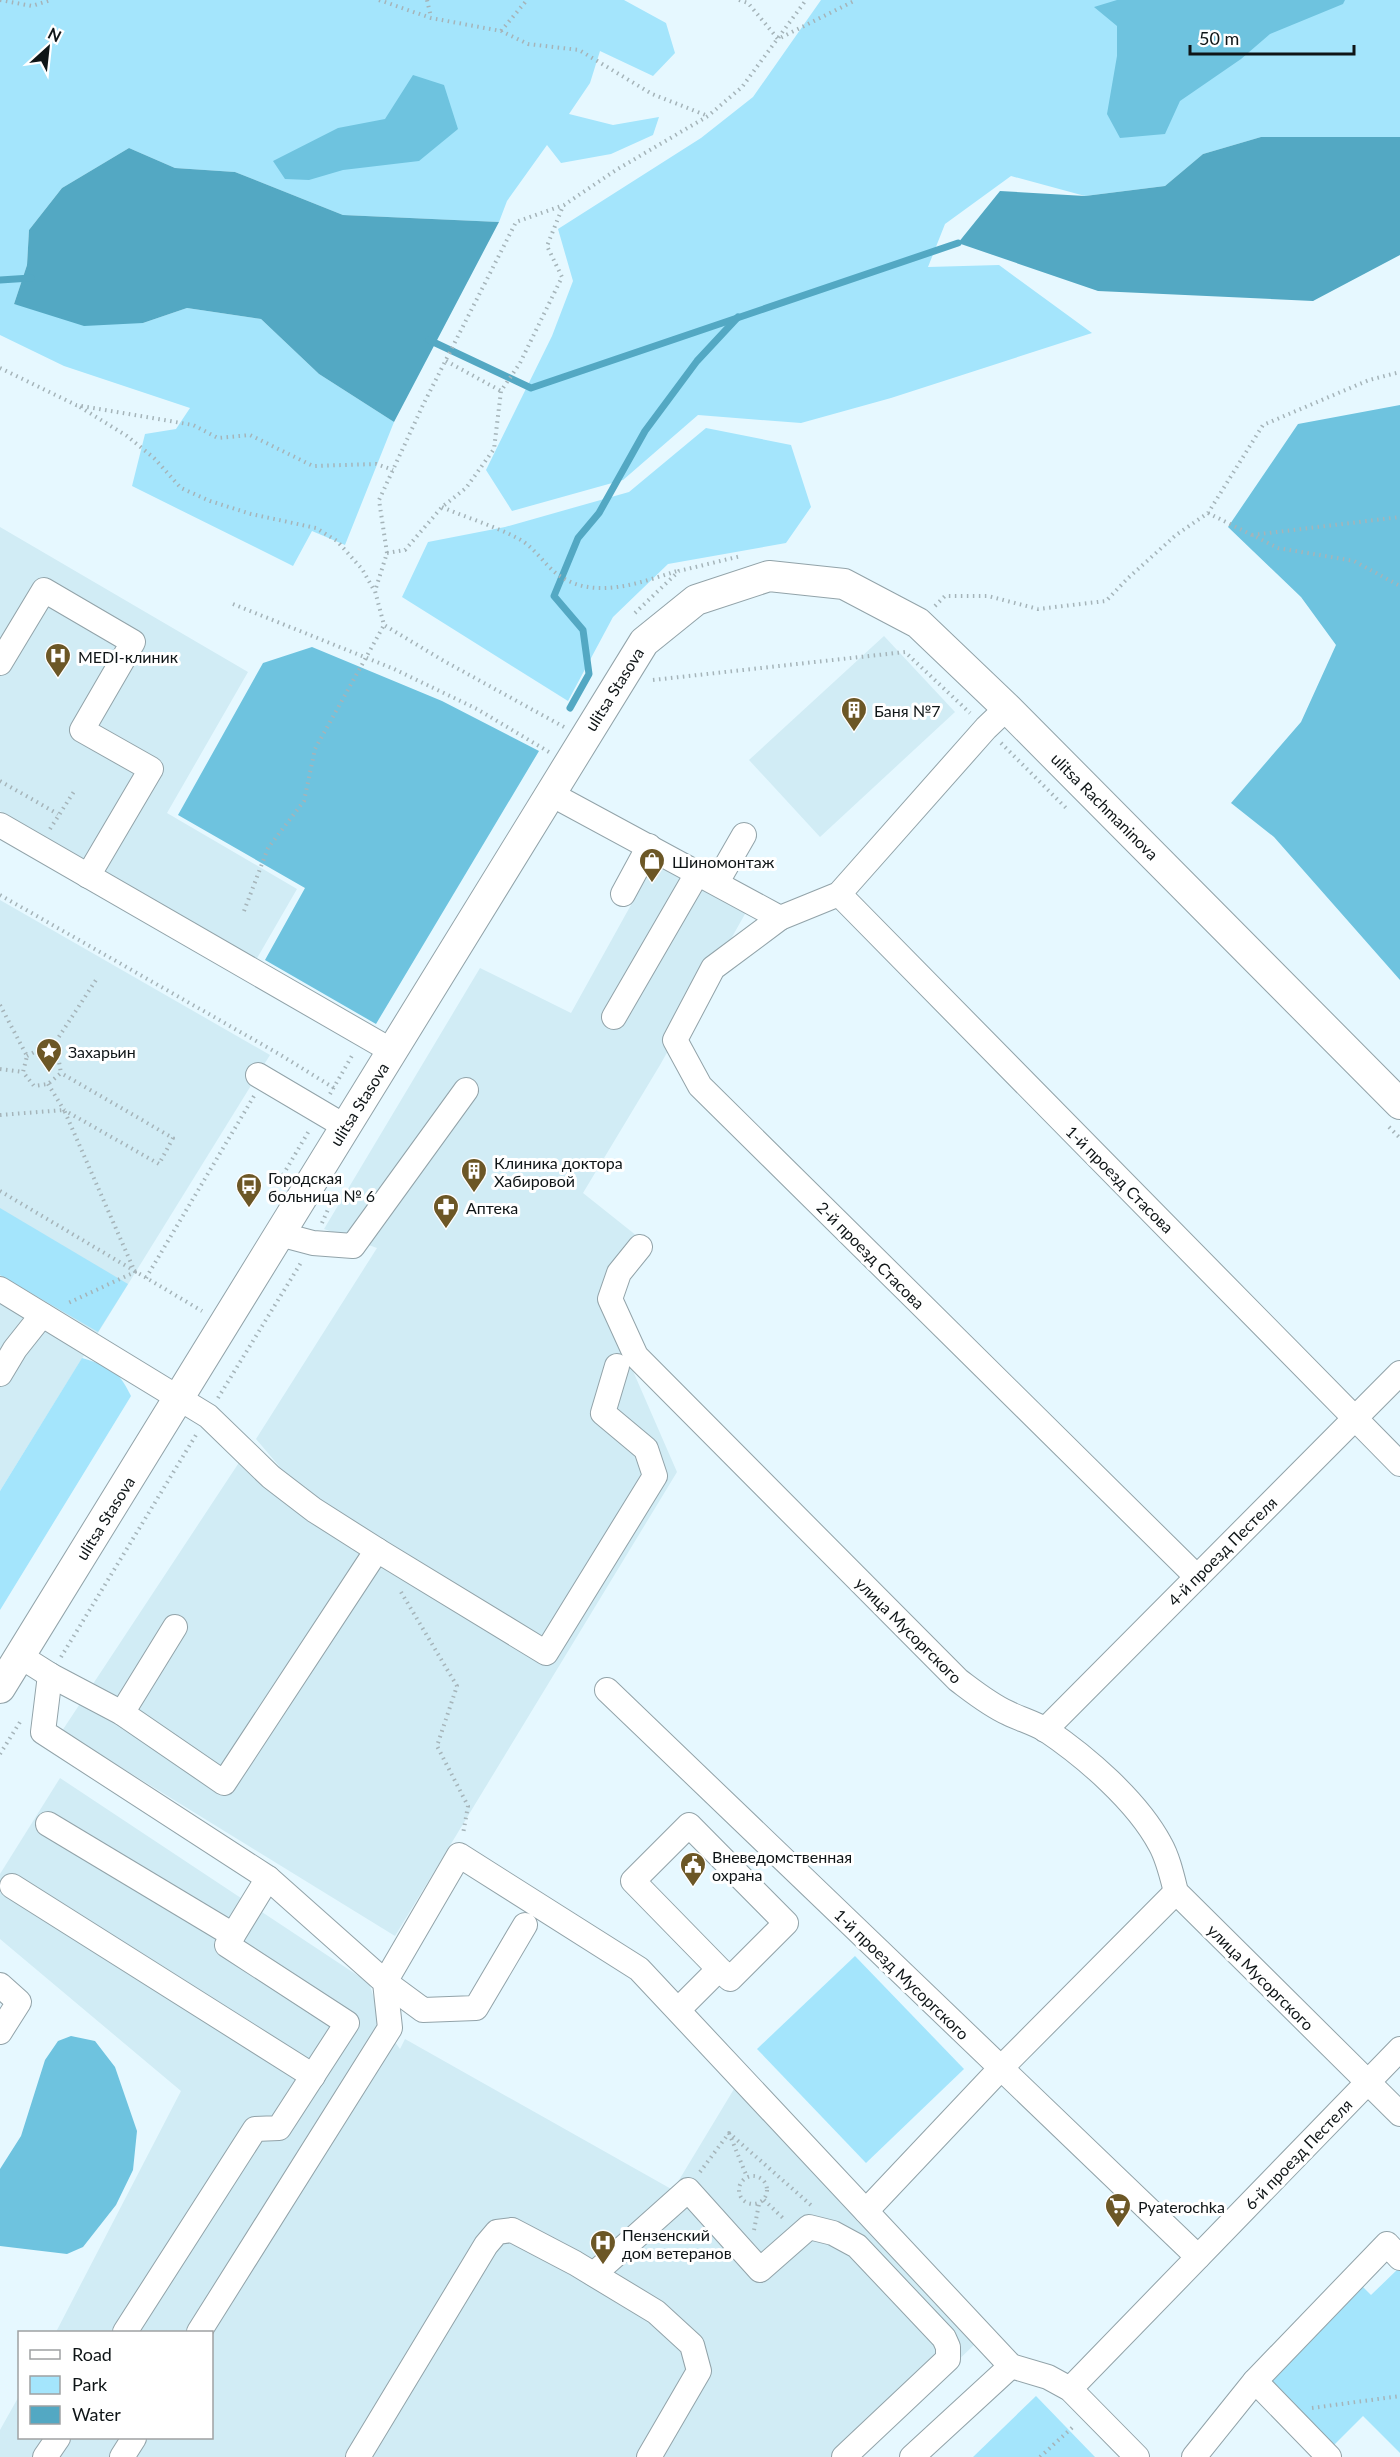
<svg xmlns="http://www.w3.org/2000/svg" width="1400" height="2457" viewBox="0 0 1400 2457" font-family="Lato,sans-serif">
	<rect width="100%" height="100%" fill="#e6f8ff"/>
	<g fill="#d1ecf5">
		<path d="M0 527 248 672 167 813 297 889 256 960 0 811Z"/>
		<path d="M884 636 955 712 820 837 749 760Z"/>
		<path d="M662 849 754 898 660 1065 583 1193 637 1236 599 1293 677 1472 395 1936 62 1731 240 1461 264 1485 279 1466 256 1439 377 1248 324 1229 480 968 571 1013Z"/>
		<path d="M0 900 270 1055 0 1491Z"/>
		<path d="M60 1778 369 1983 383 2025 400 2049 405 2039 673 2190 734 2089 976 2343 858 2457H0V2430L19 2396 20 2438H212V2332H56L181 2091 0 1939V1874Z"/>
	</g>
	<g fill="#a4e5fc">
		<path d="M0 0H624L666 23 675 53 653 76 600 51 590 83 569 114 613 125 659 117 653 135 611 154 561 163 547 145 507 201 499 222 343 215 235 172 175 168 129 148 62 188 29 230 27 265 14 304 143 323 187 308 261 319 319 374 394 422 345 545 312 531 293 566 132 486 145 434 176 429 190 408 64 366 0 335Z"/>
		<path d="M821 0H1400V137H1261L1203 154 1165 186 1085 196 1011 176 945 224 928 267 999 265 1092 333 891 398 801 423 698 415 623 480 512 511 486 470 552 336 573 281 558 229 701 138 753 97Z"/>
		<path d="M706 428 791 445 811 507 786 543 668 564 613 617 568 701 402 597 428 542 505 527 629 492Z"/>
		<path d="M0 1208 128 1284 98 1332 0 1275Z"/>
		<path d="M82 1358C110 1367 118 1369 131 1396L0 1610V1491Z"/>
		<path d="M855 1956 964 2069 866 2163 757 2049Z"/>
		<path d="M1400 2267V2453L1363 2416 1334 2445 1266 2376 1360 2284 1371 2295Z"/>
		<path d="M1036 2396 1095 2457H973Z"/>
	</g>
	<g fill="#6ec3df">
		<path d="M1117 0H1345L1343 4 1270 34 1241 59 1180 101 1165 134 1120 138 1107 114 1117 56V26L1094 7Z"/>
		<path d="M413 75 444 85 458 129 419 161 343 170 309 180 285 179 273 161 338 128 385 119Z"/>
		<path d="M1400 405V980L1274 837 1231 803 1301 722 1336 645 1301 597 1228 527 1298 424Z"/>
		<path d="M312 647 442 701 539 751 376 1024 265 960 305 888 178 815 263 663Z"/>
		<path d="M71 2036 95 2041 115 2067 137 2131 133 2170 116 2205 83 2247 67 2254 0 2246V2169L21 2136 45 2060 58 2041Z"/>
	</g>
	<g fill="#53a8c3">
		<path d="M1261 137H1400V255L1313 301 1098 291 958 243 1000 191 1085 196 1165 186 1203 154Z"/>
		<path d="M129 148 175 168 235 172 343 215 499 222 394 422 319 374 261 319 187 308 143 323 84 326 14 304 27 265 29 230 62 188Z"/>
	</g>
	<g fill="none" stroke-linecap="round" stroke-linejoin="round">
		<g stroke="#53a8c3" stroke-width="7">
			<path d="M0 280 31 278"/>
			<path d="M429 340 531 388 958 243"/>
			<path d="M570 708 589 674 583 630 554 596 578 538 599 513 645 431 697 361 738 317"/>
		</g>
		<defs>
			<g id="minor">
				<path d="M0 663 44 590 133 642 82 730 151 769 88 876"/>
				<path d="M549 793 780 918 839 894 986 728 1007 708"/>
				<path d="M0 825 392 1051"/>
				<path d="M717 882 744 835"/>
				<path d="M623 894 649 846"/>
				<path d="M839 894 1400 1464"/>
				<path d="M780 918 713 968 675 1040 700 1086 1197 1577"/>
				<path d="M614 1017 698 872"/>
				<path d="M258 1075 346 1127"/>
				<path d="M279 1234 313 1243 353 1246 466 1090"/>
				<path d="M640 1247 619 1273 610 1299 636 1356 958 1680C974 1692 990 1705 1008 1713 1020 1719 1034 1723 1046 1730 1086 1757 1137 1801 1160 1844 1168 1858 1172 1876 1176 1892L1400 2114"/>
				<path d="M0 1289 208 1416 271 1477 314 1510 377 1550 224 1783 122 1713 50 1675 20 1656"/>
				<path d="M0 1374 15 1349 42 1315"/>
				<path d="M377 1550 546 1653 655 1476 646 1449 603 1413 617 1366"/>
				<path d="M50 1675 43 1732 268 1878 385 1982 390 2028 199 2332"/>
				<path d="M607 1690 1198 2257"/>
				<path d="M122 1713 175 1627"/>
				<path d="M1045 1730 1400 1373"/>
				<path d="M48 1824 233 1935"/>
				<path d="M12 1886 313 2076"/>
				<path d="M525 1925 476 2008 423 2010 385 1982 459 1855 639 1969 1011 2366 1048 2377 1070 2389 1137 2457"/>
				<path d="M0 1985 19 2002 0 2032"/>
				<path d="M679 2009 719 1969 633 1881 689 1825 786 1923 730 1979 719 1969"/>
				<path d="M866 2211 1001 2068 1176 1892"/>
				<path d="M594 2274 688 2190 760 2270 809 2227 833 2233 857 2246 944 2338 948 2347V2359L844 2457"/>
				<path d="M125 2332 255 2129 279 2128 347 2023 227 1945 268 1878"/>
				<path d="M1255 2381 1329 2457"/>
				<path d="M1070 2389 1400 2049"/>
				<path d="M45 2457 58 2438"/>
				<path d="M122 2457 134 2438"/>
				<path d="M358 2457 486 2245 497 2232 512 2230 575 2263 656 2312 692 2345 699 2371 649 2457"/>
				<path d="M912 2457 1011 2366"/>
				<path d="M1194 2457 1255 2381 1387 2244 1400 2258"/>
			</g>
			<path id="major" d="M0 1688 644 642 696 600 769 576 844 584 918 623 1007 708 1400 1104"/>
		</defs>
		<use href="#minor" stroke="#92a3a9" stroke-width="26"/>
		<use href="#major" stroke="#92a3a9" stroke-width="32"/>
		<g stroke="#a5b4b9" stroke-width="4" stroke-dasharray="1.5 4.5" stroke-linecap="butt">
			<path d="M0 0 32 6 51 0"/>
			<path d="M379 0 431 18 501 31 528 44 579 50 652 94 708 116"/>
			<path d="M427 0 431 17"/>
			<path d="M739 0 748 3 778 39 856 0"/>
			<path d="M501 31 527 0"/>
			<path d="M446 361 501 391"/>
			<path d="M0 368 76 405 193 425 218 438 250 435 313 466 376 464 393 470"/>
			<path d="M80 407 127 436 154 458 181 488 210 501 251 514 316 528 337 541 362 569 374 590"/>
			<path d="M442 507C467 518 495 526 519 539 534 547 544 564 557 574 593 601 639 583 677 571"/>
			<path d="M1208 513 1278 548 1354 561 1400 586"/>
			<path d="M1252 535 1400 517"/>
			<path d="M387 553 405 550 442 507 466 488 494 449 501 391 520 363 562 277 547 246 563 206"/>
			<path d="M233 604 394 669 477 709 549 752"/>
			<path d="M935 606 945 596H988L1038 609 1106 601 1128 578 1176 535 1208 513 1263 425 1369 380 1400 372"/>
			<path d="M635 613 679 571 741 556"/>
			<path d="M653 680 905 652 970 713"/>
			<path d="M564 727 444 661 384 625 375 591 387 553 379 500 423 405 516 222 564 205 616 170 708 116 742 87 806 0"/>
			<path d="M1001 743 1068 810"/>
			<path d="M0 781 58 814"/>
			<path d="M50 829 75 790"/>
			<path d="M0 895 279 1054 334 1088"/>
			<path d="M244 911 268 848 304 801 315 749 384 625"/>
			<path d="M0 1005 27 1056 23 1072 34 1086 48 1084 61 1073 58 1056 42 1048 27 1056"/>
			<path d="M49 1052 96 980"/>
			<path d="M0 1069 23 1072"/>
			<path d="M48 1084 64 1110 159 1164 173 1138 61 1073"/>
			<path d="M330 1094 353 1054"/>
			<path d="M0 1115 64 1110 135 1272 66 1304"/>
			<path d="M1389 1127 1400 1138"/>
			<path d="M280 1180 310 1129"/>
			<path d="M0 1191 202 1311"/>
			<path d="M322 1223 330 1205"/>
			<path d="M146 1278 254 1096"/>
			<path d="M218 1398 302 1261"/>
			<path d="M401 1592 457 1686 437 1746 468 1806 463 1834"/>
			<path d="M61 1657 196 1435"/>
			<path d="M0 1754 20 1722"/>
			<path d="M729 2133 747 2177"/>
			<path d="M700 2172 729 2133 812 2206"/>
			<circle cx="753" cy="2190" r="14"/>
			<path d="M764 2200 785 2220"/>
			<path d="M754 2230 759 2204"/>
			<path d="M1312 2408 1400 2396"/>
			<path d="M1040 2457 1075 2425"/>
		</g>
		<use href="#minor" stroke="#fff" stroke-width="24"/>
		<use href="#major" stroke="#fff" stroke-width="30"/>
	</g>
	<defs>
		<symbol id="hospital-pin" viewBox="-11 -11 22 30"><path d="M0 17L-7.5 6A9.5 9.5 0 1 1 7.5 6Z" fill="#6c5726" stroke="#fff"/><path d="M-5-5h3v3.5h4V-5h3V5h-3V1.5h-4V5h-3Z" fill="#fff"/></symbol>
		<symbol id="building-pin" viewBox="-11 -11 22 30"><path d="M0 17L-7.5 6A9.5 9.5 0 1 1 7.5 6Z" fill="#6c5726" stroke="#fff"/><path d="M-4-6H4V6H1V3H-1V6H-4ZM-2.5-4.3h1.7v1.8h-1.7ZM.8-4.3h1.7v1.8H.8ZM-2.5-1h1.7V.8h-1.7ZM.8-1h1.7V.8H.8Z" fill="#fff"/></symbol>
		<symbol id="shop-pin" viewBox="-11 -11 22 30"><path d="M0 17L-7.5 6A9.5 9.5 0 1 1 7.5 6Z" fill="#6c5726" stroke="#fff"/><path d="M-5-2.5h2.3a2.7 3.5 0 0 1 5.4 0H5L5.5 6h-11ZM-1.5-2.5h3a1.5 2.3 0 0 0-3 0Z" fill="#fff"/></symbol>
		<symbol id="sight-pin" viewBox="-11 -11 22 30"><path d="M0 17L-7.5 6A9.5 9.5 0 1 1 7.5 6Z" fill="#6c5726" stroke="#fff"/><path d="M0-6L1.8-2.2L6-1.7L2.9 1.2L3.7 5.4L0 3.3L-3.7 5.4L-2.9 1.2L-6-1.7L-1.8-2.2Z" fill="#fff"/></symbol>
		<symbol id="bus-pin" viewBox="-11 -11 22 30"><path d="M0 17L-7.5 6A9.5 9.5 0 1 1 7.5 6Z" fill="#6c5726" stroke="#fff"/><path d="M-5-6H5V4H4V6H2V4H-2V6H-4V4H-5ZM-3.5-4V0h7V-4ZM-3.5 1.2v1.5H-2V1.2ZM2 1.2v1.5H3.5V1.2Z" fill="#fff"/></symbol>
		<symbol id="pharmacy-pin" viewBox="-11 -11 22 30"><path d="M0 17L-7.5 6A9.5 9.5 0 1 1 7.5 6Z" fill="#6c5726" stroke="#fff"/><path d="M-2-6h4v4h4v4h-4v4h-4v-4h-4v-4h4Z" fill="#fff"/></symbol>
		<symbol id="civic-pin" viewBox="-11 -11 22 30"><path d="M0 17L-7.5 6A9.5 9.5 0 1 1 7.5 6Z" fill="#6c5726" stroke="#fff"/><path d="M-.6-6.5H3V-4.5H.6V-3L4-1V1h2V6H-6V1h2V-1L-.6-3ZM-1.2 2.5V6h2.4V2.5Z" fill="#fff"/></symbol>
		<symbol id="supermarket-pin" viewBox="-11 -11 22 30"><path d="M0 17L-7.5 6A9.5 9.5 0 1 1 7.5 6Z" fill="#6c5726" stroke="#fff"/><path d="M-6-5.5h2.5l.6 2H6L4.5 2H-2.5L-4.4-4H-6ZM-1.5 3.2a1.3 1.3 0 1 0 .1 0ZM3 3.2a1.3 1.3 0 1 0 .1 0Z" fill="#fff"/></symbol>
	</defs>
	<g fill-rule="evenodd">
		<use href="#hospital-pin" x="43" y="641" width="30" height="40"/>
		<use href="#building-pin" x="839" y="695" width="30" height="40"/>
		<use href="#shop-pin" x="637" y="846" width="30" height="40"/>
		<use href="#sight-pin" x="34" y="1036" width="30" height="40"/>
		<use href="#building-pin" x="459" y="1156" width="30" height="40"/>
		<use href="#bus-pin" x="234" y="1171" width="30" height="40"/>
		<use href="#pharmacy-pin" x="431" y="1192" width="30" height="40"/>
		<use href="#civic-pin" x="678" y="1850" width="30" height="40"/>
		<use href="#supermarket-pin" x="1103" y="2191" width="30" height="40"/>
		<use href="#hospital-pin" x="588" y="2228" width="30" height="40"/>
	</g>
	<g text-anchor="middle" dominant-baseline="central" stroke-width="6" stroke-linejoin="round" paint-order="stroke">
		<g font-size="16" fill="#0f1517" stroke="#fff" text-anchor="start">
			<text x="78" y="656">MEDI-клиник</text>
			<text x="874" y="710">Баня №7</text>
			<text x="672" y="861">Шиномонтаж</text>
			<text x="68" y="1051">Захарьин</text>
			<text x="494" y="1162">Клиника доктора<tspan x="494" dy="18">Хабировой</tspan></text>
			<text x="268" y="1177">Городская<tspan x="268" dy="18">больница № 6</tspan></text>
			<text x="466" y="1207">Аптека</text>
			<text x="712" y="1856">Вневедомственная<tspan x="712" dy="18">охрана</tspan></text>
			<text x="1138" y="2206">Pyaterochka</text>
			<text x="622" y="2234">Пензенский<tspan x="622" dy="18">дом ветеранов</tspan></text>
		</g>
		<g font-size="16" fill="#0f1517" stroke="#fff">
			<text transform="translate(614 689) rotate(-58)">ulitsa Stasova</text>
			<text transform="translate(1105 806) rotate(45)">ulitsa Rachmaninova</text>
			<text transform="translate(359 1104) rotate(-58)">ulitsa Stasova</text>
			<text transform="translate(1120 1179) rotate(45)">1-й проезд Стасова</text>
			<text transform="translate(871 1255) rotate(45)">2-й проезд Стасова</text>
			<text transform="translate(105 1518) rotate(-58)">ulitsa Stasova</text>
			<text transform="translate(1222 1551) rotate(-45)">4-й проезд Пестеля</text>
			<text transform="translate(909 1630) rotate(45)">улица Мусоргского</text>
			<text transform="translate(902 1974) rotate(44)">1-й проезд Мусоргского</text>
			<text transform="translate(1261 1977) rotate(45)">улица Мусоргского</text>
			<text transform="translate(1298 2154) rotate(-46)">6-й проезд Пестеля</text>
		</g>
	</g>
	<rect x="18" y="2331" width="195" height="108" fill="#ffffff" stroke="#9fa1a2" stroke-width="1.5"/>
	<rect x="30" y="2350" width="30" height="9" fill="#ffffff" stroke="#9fa1a2" stroke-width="1.5"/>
	<text x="72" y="2361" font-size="18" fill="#0f1517">Road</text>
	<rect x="30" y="2376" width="30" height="18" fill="#a4e5fc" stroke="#9fa1a2" stroke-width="1.5"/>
	<text x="72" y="2391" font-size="18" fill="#0f1517">Park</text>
	<rect x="30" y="2406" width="30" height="18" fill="#53a8c3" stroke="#9fa1a2" stroke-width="1.5"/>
	<text x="72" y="2421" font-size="18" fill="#0f1517">Water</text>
	<g transform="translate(48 48) rotate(27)" stroke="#ffffff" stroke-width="4.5" paint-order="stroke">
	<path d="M0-4.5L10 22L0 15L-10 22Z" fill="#0f1517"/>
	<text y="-9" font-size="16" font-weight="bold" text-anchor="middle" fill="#0f1517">N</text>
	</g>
	<path d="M1190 45v9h164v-9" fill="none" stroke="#0f1517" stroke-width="3"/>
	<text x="1199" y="45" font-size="18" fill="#0f1517" stroke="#ffffff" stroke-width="4.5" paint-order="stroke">50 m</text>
</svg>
